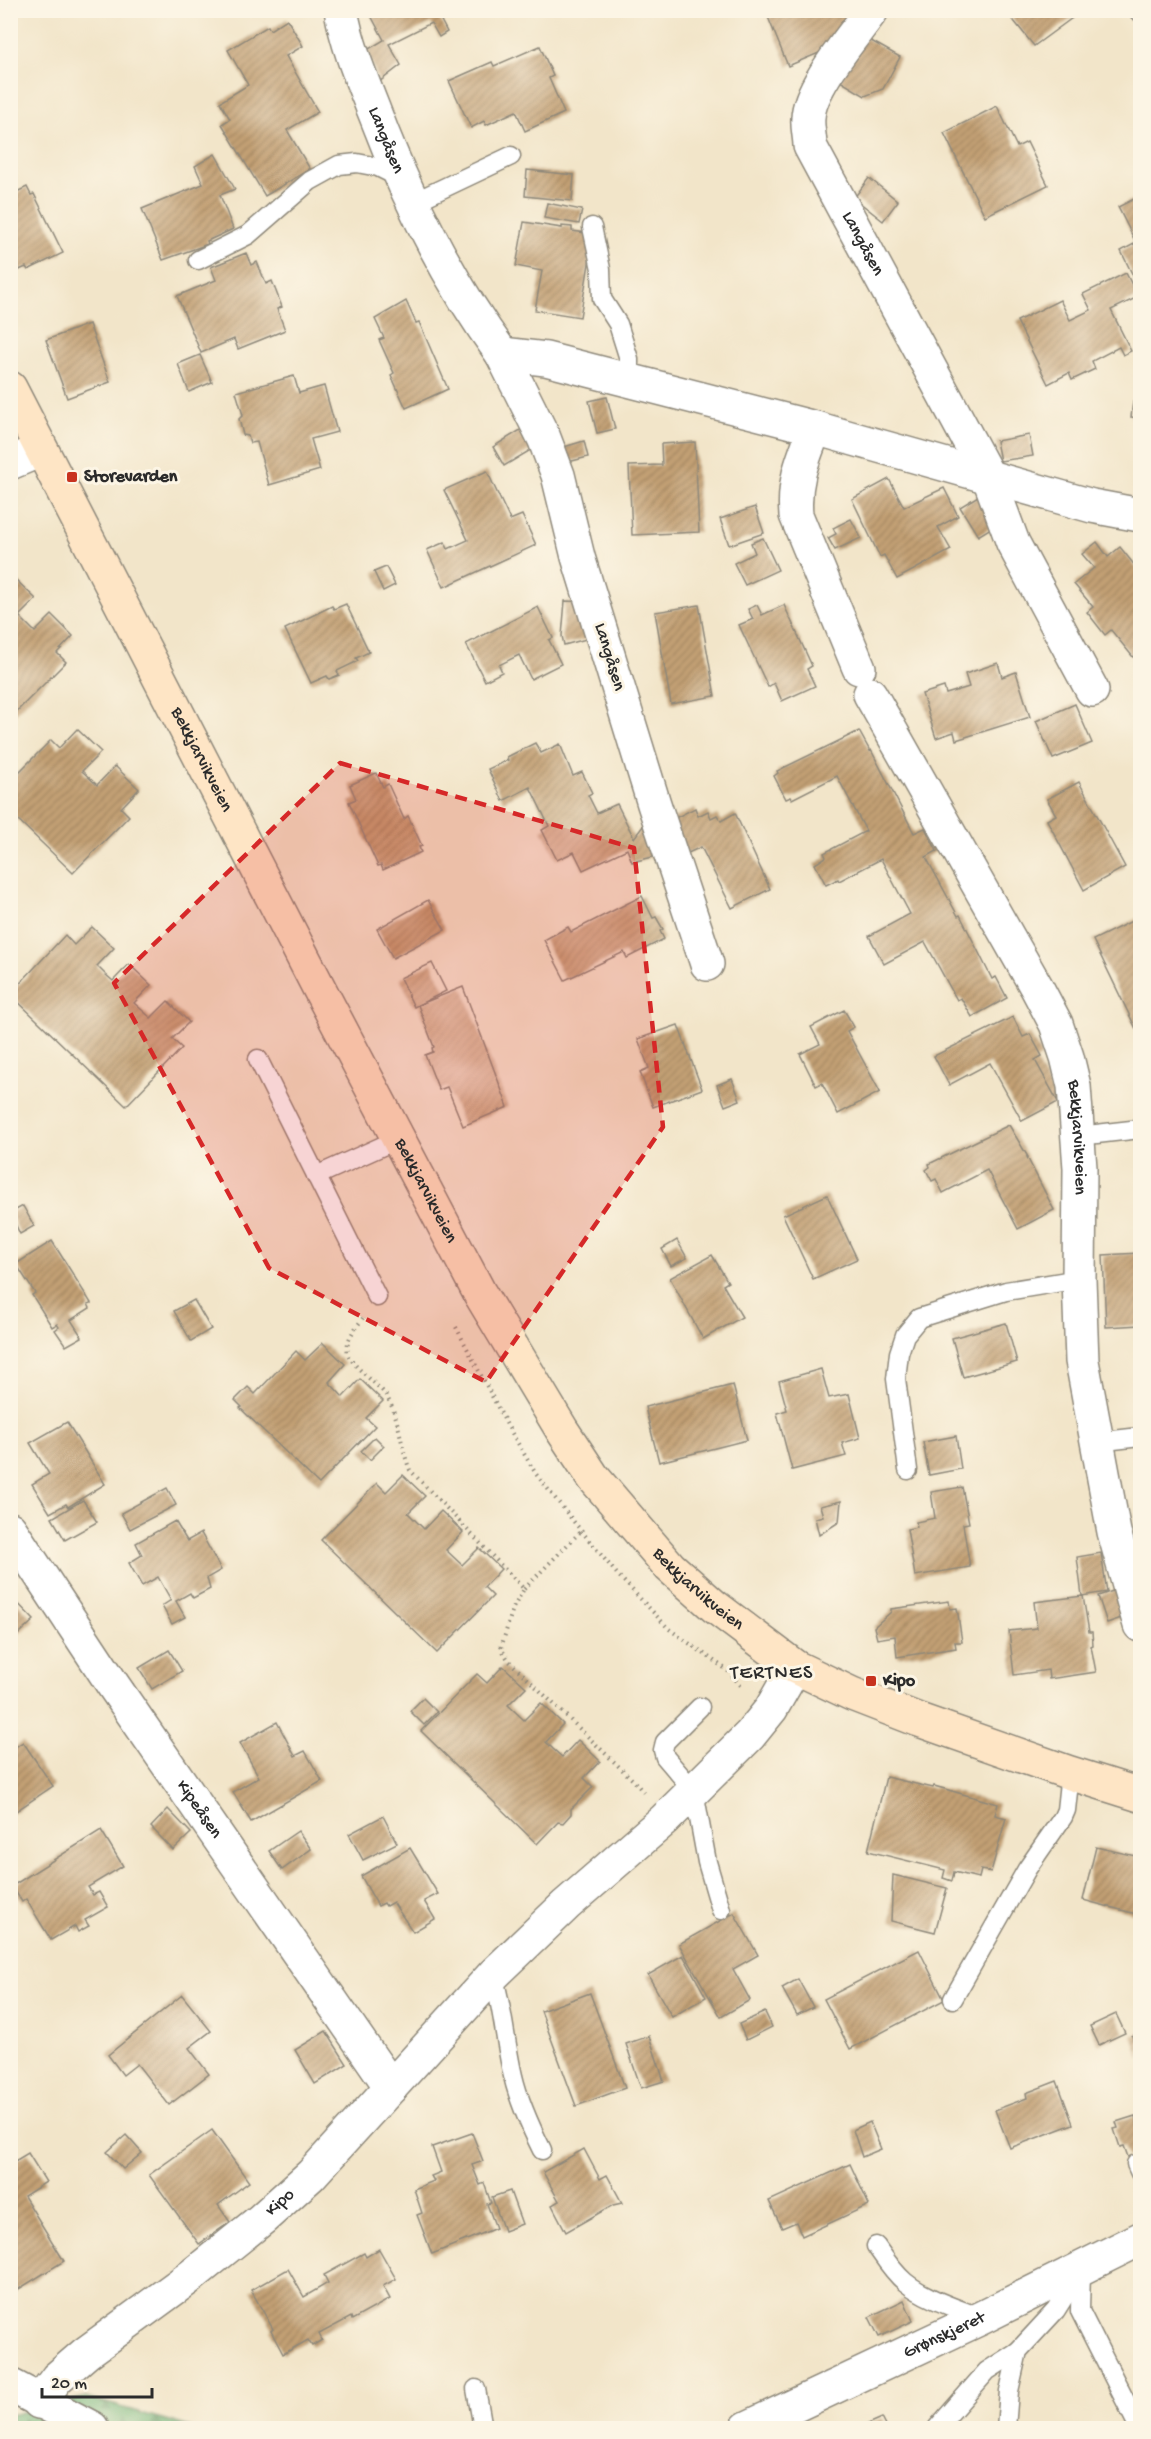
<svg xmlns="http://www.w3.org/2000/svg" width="1151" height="2439" viewBox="0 0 1151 2439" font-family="'Gochi Hand',sans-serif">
	<defs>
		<pattern id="forest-firs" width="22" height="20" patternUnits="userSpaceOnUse" patternTransform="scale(1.5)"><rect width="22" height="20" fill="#73b477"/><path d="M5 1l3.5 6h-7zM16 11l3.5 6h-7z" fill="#5f9362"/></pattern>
		<pattern id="building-hatch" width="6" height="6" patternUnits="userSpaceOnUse" patternTransform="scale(1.5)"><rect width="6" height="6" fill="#c3a074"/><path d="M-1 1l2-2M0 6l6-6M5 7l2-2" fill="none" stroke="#9f835f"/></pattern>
	</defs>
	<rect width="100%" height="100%" fill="#fcf5e5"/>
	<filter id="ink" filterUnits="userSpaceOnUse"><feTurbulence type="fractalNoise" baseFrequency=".0167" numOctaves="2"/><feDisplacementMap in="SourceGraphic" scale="12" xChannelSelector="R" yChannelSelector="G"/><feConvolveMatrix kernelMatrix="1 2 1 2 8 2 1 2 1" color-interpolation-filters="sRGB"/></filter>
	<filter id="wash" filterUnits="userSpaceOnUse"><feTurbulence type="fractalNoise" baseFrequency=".008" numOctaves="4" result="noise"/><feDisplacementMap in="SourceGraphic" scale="24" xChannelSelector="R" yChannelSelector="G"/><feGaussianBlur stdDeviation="1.35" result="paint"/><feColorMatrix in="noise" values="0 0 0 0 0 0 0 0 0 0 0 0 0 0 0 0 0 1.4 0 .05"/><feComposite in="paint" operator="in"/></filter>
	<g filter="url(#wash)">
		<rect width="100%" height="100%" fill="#f2e5c9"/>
		<path fill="url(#forest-firs)" stroke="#4f7051" stroke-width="1.5" d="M86 2397 193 2428H11L10 2415Z"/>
		<g id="blocks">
			<g fill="url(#building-hatch)">
				<path d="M368 10H428L430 15 436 11 447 32 439 37 431 23 389 44 401 65 379 82 367 50 384 40Z"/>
				<path d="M783 10H853L838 45 788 66 768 17Z"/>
				<path d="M1008 10H1083L1034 46 1010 16 1012 15Z"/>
				<path d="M287 19 303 46 286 56 318 112 287 130 310 169 265 196 222 124 230 119 220 102 248 85 228 50 268 26 270 30Z"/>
				<path d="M864 37 900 57 883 89 865 96 840 81Z"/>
				<path d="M540 46 553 76 549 78 564 113 525 131 516 111 486 125 484 121 471 128 449 81 492 62 494 66Z"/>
				<path d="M997 106 1017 147 1027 142 1048 185 985 216 944 133Z"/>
				<path d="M215 154 235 189 220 195 233 229 207 241 208 244 163 260 142 209 203 184 195 166Z"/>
				<path d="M527 170 574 175 572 201 525 196Z"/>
				<path d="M869 178 898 201 883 221 854 198Z"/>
				<path d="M27 187 31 195 34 194 63 253 28 270 26 267 10 274V195Z"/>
				<path d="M1140 196V290L1121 251 1136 243 1118 207Z"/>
				<path d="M547 203 582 210 579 224 544 218Z"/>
				<path d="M524 222 562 228V226L572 227V231L594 234 580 317 535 310 542 271 516 266Z"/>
				<path d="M246 253 251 265 257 262 266 284 272 281 282 307 277 309 285 330 238 349 234 339 201 353 177 296 216 280 211 267Z"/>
				<path d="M1126 273 1138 297 1111 310 1131 351 1123 355 1119 347 1092 361 1095 369 1072 380 1069 373 1048 384 1017 321 1060 300 1070 320 1091 310 1083 294Z"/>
				<path d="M406 301 416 323 419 322 448 389 406 408 391 375 394 373 379 340 384 338 375 319Z"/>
				<path d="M89 324 110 382 67 398 46 340Z"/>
				<path d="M200 355 212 382 189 392 178 364Z"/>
				<path d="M294 376 299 393 324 386 337 432 311 439 320 470 269 485 257 442 250 443 248 436 243 435 239 419 243 415 236 392Z"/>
				<path d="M607 397 615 429 597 433 589 401Z"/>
				<path d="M1133 402 1140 403V418L1131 417Z"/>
				<path d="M522 429 534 448 504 466 493 447Z"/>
				<path d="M1029 435 1033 456 1000 461 996 441Z"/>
				<path d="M584 441 588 457 568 462 564 447Z"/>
				<path d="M695 442 699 532 632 535 629 466 662 465 661 444Z"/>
				<path d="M487 471 510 520 522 515 536 545 444 587 427 550 445 542 448 549 468 540 444 490Z"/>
				<path d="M889 479 904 507 944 488 958 516 938 527 951 550 897 579 884 555 880 557 852 499Z"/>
				<path d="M978 496 996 525 978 536 960 507Z"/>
				<path d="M755 507 764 533 729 545 720 519Z"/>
				<path d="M851 519 861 538 835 550 828 538 836 534 833 528Z"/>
				<path d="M763 538 778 570 745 585 734 563 755 553 751 543Z"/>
				<path d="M1097 542 1108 557 1120 547 1140 572V660L1136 655 1133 657 1111 630 1105 635 1087 612 1093 607 1074 584 1094 568 1082 554Z"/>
				<path d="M386 567 395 585 383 591 374 572Z"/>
				<path d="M14 578 36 599 19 616 35 632 52 615 73 636 57 653 66 662 10 718V581Z"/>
				<path d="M565 601 583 602 590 638 564 645 562 636Z"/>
				<path d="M346 604 369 652 356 658 358 661 337 671 339 675 329 679 327 676 311 683 285 629 332 606 334 609Z"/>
				<path d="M699 605 715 696 671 704 655 612Z"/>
				<path d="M757 605 762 615 784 605 812 666 807 669 815 686 782 701 774 683 768 687 739 625 753 619 748 609Z"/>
				<path d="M538 607 553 638 549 640 561 664 531 679 519 655 499 665 502 672 485 681 466 644Z"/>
				<path d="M998 663 1002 677 1016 672 1030 717 956 740 954 732 936 738 922 694 944 687 946 694 969 687 965 674Z"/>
				<path d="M1075 704 1092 743 1053 759 1036 721Z"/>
				<path d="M77 729 101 752 82 771 97 785 115 766 139 789 121 808 129 816 73 873 10 812V781L51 740 59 748Z"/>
				<path d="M859 731 870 751 871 750 914 833 925 828 937 851 926 857 958 916 960 915 992 979 996 977 1007 998 972 1017 961 998 957 1000 925 942 884 964 869 936 910 914 881 859 839 881 838 879 826 885 815 864 826 857 824 853 866 831 837 776 792 799 791 797 786 799 774 776 778 773 777 771Z"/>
				<path d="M535 743 541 753 560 744 573 776 582 772 592 793 588 795 597 813 617 804 634 838 646 822 657 856 632 862 627 849 583 870 574 852 557 860 542 830 549 826 530 787 503 801 488 769 508 760 507 757Z"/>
				<path d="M376 773 383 787 388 784 404 819 408 816 422 846 419 847 421 852 383 870 381 865 378 866 349 802 356 799 350 785Z"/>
				<path d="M1079 782 1125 867 1084 890 1047 820 1056 815 1047 799Z"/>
				<path d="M695 808 698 816 708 811 711 818 717 815 721 821 735 813 770 889 732 908 701 847 686 854 671 820Z"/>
				<path d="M642 896 653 918 656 917 663 929 660 931 664 939 627 958 624 952 565 980 544 940 568 927 571 932Z"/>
				<path d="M428 900 445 930 393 958 377 929Z"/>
				<path d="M1140 917V1037L1093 940Z"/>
				<path d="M92 927 114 948 97 966 105 974 113 981 129 964 151 985 134 1003 151 1018 168 1001 189 1022 172 1039 182 1048 126 1106 10 994 65 935 74 945Z"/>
				<path d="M432 963 446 991 414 1007 400 978Z"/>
				<path d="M463 987 508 1107 463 1126 447 1087 439 1090 425 1055 433 1052 432 1048 434 1047 418 1005Z"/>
				<path d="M844 1010 854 1027 847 1031 880 1092 838 1114 822 1083 816 1086 800 1054 820 1044 811 1027Z"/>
				<path d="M1013 1017 1023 1037 1030 1034 1042 1056 1035 1060 1058 1102 1022 1121 990 1063 949 1085 934 1056Z"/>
				<path d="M678 1025 702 1089 653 1107 640 1072 649 1068 638 1039Z"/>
				<path d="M732 1079 740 1100 725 1106 717 1085Z"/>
				<path d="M1009 1125 1028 1157H1027L1054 1210 1018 1229 987 1170 943 1193 936 1179 932 1181 926 1170 930 1167 929 1164Z"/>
				<path d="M827 1195 857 1259 813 1279 783 1215Z"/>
				<path d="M23 1206 34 1226 20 1234 10 1213Z"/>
				<path d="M677 1240 687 1258 671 1266 662 1249Z"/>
				<path d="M52 1241 91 1303 88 1304 90 1308 71 1320 82 1337 66 1346 55 1330 59 1327 57 1324 52 1327 32 1295 35 1293 16 1264Z"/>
				<path d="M1140 1253V1325L1106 1327 1103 1255Z"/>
				<path d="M712 1255 728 1282 723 1285 742 1317 703 1339 670 1278Z"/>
				<path d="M194 1300 211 1329 191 1341 174 1311Z"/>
				<path d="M1006 1323 1017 1362 963 1377 952 1338Z"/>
				<path d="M323 1343 345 1364 329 1382 343 1397 360 1379 383 1401 366 1418 375 1426 319 1484 240 1408 242 1407 235 1400 248 1387 255 1394 296 1351 305 1360Z"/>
				<path d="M821 1369 829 1398 849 1394 860 1438 842 1443 846 1456 792 1470 777 1413 787 1410 779 1381Z"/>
				<path d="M733 1385 747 1440 659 1462 645 1407Z"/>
				<path d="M67 1422 105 1484 68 1507 66 1504 50 1513 32 1484 49 1474 30 1443Z"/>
				<path d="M956 1436 961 1469 929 1475 923 1442Z"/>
				<path d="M375 1437 384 1446 370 1460 361 1451Z"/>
				<path d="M403 1475 425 1496 408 1513 424 1529 441 1511 463 1532 446 1550 462 1565 479 1548 501 1569 484 1587 493 1596 437 1653 321 1540 377 1483 386 1492Z"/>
				<path d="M962 1487 969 1523 963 1524 970 1567 915 1576 907 1529 917 1527 916 1522 935 1518 931 1492Z"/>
				<path d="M167 1488 176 1505 130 1529 121 1513Z"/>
				<path d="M83 1500 97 1522 65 1540 52 1518Z"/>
				<path d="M841 1501 839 1522 819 1535 815 1518 823 1516 820 1506Z"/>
				<path d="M175 1521 187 1541 201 1533 221 1570 207 1578 210 1589 193 1598 190 1593 176 1601 185 1617 172 1624 162 1606 171 1600 158 1577 142 1586 129 1563 142 1555 136 1543Z"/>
				<path d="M1101 1553 1107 1592 1082 1596 1077 1557Z"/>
				<path d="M1119 1589 1127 1616 1107 1623 1098 1596Z"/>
				<path d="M10 1595 34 1620 10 1642Z"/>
				<path d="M1083 1596 1089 1632H1092L1093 1645 1091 1646 1096 1672 1049 1679 1048 1670 1014 1675 1009 1631 1037 1628 1034 1602Z"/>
				<path d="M949 1601 950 1609 957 1608 962 1642H955L956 1648 897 1657 895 1636 877 1639 874 1627 891 1612V1609Z"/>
				<path d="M169 1650 182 1671 152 1689 139 1668Z"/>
				<path d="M503 1666 526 1687 508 1705 524 1720 541 1703 563 1724 546 1742 553 1749 562 1757 578 1740 600 1761 584 1778 593 1787 571 1809V1814L563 1823 558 1822 537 1844 421 1731 477 1674 487 1683Z"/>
				<path d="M423 1698 437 1712 424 1725 410 1711Z"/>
				<path d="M277 1722 295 1756 305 1751 322 1781 251 1822 233 1792 259 1777 240 1743Z"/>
				<path d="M23 1742 53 1786 10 1815V1750Z"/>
				<path d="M886 1777 933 1788 934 1786 998 1804 995 1815 1006 1818 991 1872 981 1870 979 1878 954 1872 952 1881 943 1878 945 1870 868 1851Z"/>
				<path d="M168 1809 191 1833 173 1850 151 1827Z"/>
				<path d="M383 1816 397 1843 363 1860 349 1834Z"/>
				<path d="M101 1830 123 1866 88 1887 93 1895 99 1892 108 1907 85 1920 89 1926 78 1932 75 1926 51 1940 26 1899 22 1902 12 1886Z"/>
				<path d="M298 1831 311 1849 282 1870 269 1851Z"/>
				<path d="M1096 1847 1140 1857V1915L1083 1900Z"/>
				<path d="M410 1848 438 1894 424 1901 435 1919 413 1932 393 1902 386 1906 384 1903 378 1906 361 1876Z"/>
				<path d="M893 1875 947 1888 935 1932 891 1921Z"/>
				<path d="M734 1913 758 1955 733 1969 750 2000 721 2017 679 1944Z"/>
				<path d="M919 1950 944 2000 850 2049 824 1999Z"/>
				<path d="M683 1955 706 1997 672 2017 648 1975Z"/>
				<path d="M798 1979 813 2007 797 2015 782 1988Z"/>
				<path d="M590 1993 625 2088 576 2106 541 2011Z"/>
				<path d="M182 1995 211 2031 189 2048 209 2074 169 2105 137 2064 123 2075 108 2055Z"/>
				<path d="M765 2012 772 2027 746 2040 739 2024Z"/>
				<path d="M1116 2014 1125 2033 1099 2045 1090 2026Z"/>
				<path d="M326 2031 347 2064 315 2084 295 2050Z"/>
				<path d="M1140 2033V2059L1132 2036Z"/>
				<path d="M649 2036 664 2081 641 2088 626 2044Z"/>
				<path d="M1057 2081 1073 2124 1010 2148 995 2110 1027 2098 1026 2093Z"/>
				<path d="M1135 2116 1140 2132V2153L1128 2157 1124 2146 1120 2147 1114 2129 1118 2128 1116 2122Z"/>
				<path d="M870 2122 881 2149 862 2157 853 2130Z"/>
				<path d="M212 2130 249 2182 218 2205 230 2222 199 2244 149 2175Z"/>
				<path d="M472 2133 483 2161 472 2165 480 2185 484 2183 491 2203 487 2204 496 2228 432 2254 417 2215 422 2213 414 2189 434 2181 431 2176 441 2172 432 2147Z"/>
				<path d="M126 2135 142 2153 123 2169 107 2152Z"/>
				<path d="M584 2149 600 2179 607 2175 622 2203 613 2205 566 2232 552 2205 559 2201 543 2172Z"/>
				<path d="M28 2153 46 2182 24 2196 64 2261 14 2292 10 2286V2164Z"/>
				<path d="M850 2164 869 2205 802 2236 796 2222 782 2228 769 2201Z"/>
				<path d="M510 2191 522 2224 504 2231 492 2197Z"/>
				<path d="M379 2249 396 2279 383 2286 390 2299 352 2320 351 2317 319 2334 322 2340 312 2346 308 2340 283 2354 271 2331 273 2329 251 2290 288 2269 304 2297 328 2283 324 2275 364 2253 366 2257Z"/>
				<path d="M904 2300 913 2321 879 2337 869 2317Z"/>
				<path d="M882 2418 887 2428H859Z"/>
			</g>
		</g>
	</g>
	<g filter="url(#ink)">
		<use href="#blocks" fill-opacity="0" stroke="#8e887a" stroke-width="1.5"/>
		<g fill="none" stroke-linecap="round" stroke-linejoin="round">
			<defs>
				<g id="lane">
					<path d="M1137 10 1140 12"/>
					<path d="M412 203 511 156"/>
					<path d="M592 227 601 269 602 299 618 324 629 359V380"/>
					<path d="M198 260 248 235 310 181 339 165 357 163 378 167 400 178"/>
					<path d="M258 1059 377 1297"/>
					<path d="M1079 1136 1140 1129"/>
					<path d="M316 1176 398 1139"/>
					<path d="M1096 1442 1140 1437"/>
					<path d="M908 1470 896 1379 899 1353 905 1335 919 1318 1006 1291 1079 1279"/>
					<path d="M700 1707 665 1742 663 1750 665 1757 694 1791 707 1862 721 1910"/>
					<path d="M493 1975C503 2008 505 2042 513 2076 519 2102 530 2126 542 2150"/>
					<path d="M953 1999 1027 1869 1063 1817 1066 1810 1070 1773"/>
					<path d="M1136 2164 1140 2173"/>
					<path d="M876 2246C885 2259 893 2272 905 2282 926 2299 956 2308 981 2318"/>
					<path d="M1081 2270 1080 2311 1139 2428"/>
					<path d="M476 2389 483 2428"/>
					<path d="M937 2428 987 2371 1018 2351"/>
					<path d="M1006 2428 1009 2391 1018 2351 1056 2310 1078 2275"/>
				</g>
				<g id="street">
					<path id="s1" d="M341 10C347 45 361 78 374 111 407 198 447 279 502 354"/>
					<path id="s2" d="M872 10C853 37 809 86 808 118 807 127 810 137 810 146L989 478 1013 543 1092 690"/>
					<path d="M815 428C803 459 793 481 796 515L859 668"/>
					<path d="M10 463 41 450"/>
					<path id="s3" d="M870 694 1037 988 1056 1024 1067 1057 1074 1086 1080 1168 1079 1279 1082 1361 1114 1532 1140 1625"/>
					<path d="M707 964 654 804 578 557 558 475 544 438 502 354 546 359 815 428 1092 506 1140 515"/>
					<path id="s4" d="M10 1529 113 1685 391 2087"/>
					<path d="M10 2385 92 2428"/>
					<path id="s5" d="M39 2402 57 2378 86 2353 190 2277 262 2219 311 2175 493 1975 566 1905 664 1820 750 1735 771 1709 795 1667"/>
					<path id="s6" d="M747 2428 981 2318 1140 2239"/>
				</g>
				<g id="secondary">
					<path id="s7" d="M10 388 320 990 479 1292 562 1430 593 1477 670 1567 714 1606 795 1667 852 1694 919 1720 1070 1773 1140 1795"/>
				</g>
			</defs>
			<use href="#lane" stroke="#8e887a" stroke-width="21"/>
			<use href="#street" stroke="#8e887a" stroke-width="36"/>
			<use href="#secondary" stroke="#8e887a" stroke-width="36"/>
			<g stroke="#8e887a" stroke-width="4" stroke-dasharray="1.5 4.5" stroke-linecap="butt">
				<path d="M363 1318C355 1329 343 1342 349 1356 354 1367 377 1384 385 1394 400 1416 400 1446 410 1470L524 1589 513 1608 501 1648 509 1661 634 1781 644 1793"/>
				<path d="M456 1327 507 1425 536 1474 574 1522 617 1574 669 1629 727 1670 743 1688"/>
				<path d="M524 1589 581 1531"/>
			</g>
			<use href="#lane" stroke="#fff" stroke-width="18"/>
			<use href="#street" stroke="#fff" stroke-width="33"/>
			<use href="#secondary" stroke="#fee5c5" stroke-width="33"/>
		</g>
	</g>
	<path fill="#d62828" fill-opacity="0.2" stroke="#d62828" stroke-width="4.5" stroke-dasharray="12 8" stroke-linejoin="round" d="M340 763 634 848 663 1127 486 1382 269 1268 114 983Z"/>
	<g fill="#c8321e" stroke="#fcf5e5" stroke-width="2">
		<rect x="66" y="471" width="12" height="12" rx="3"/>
		<rect x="865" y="1675" width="12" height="12" rx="3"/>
	</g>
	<g text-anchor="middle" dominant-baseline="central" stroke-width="6" stroke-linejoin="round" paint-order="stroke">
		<g font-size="18" fill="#2b2b2b" stroke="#fcf5e5">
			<text stroke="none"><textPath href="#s1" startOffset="138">Langåsen</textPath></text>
			<text stroke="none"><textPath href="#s2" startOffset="266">Langåsen</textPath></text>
			<text transform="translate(609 657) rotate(73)">Langåsen</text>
			<text stroke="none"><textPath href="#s7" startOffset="418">Bekkjarvikveien</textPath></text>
			<text stroke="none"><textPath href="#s3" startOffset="495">Bekkjarvikveien</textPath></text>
			<text stroke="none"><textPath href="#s7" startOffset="904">Bekkjarvikveien</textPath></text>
			<text stroke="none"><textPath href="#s7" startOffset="1390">Bekkjarvikveien</textPath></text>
			<text stroke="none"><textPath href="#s4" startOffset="338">Kipeåsen</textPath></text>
			<text stroke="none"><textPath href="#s5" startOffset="314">Kipo</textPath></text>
			<text stroke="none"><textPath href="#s6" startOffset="218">Grønskjeret</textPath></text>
		</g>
		<g font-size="18" font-weight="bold" fill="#2b2b2b" stroke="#fcf5e5" text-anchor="start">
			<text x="84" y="477">Storevarden</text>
			<text x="883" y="1681">Kipo</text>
		</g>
		<g font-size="20" letter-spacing="1.5" fill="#2b2b2b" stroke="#fcf5e5">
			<text x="772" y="1674">TERTNES</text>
		</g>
	</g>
	<rect width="1151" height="2439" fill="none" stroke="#fcf5e5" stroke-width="36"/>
	<path d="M42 2388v9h110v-9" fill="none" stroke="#2b2b2b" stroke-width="3"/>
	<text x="51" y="2388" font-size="18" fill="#2b2b2b" stroke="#fcf5e5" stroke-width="4.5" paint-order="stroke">20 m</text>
</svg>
